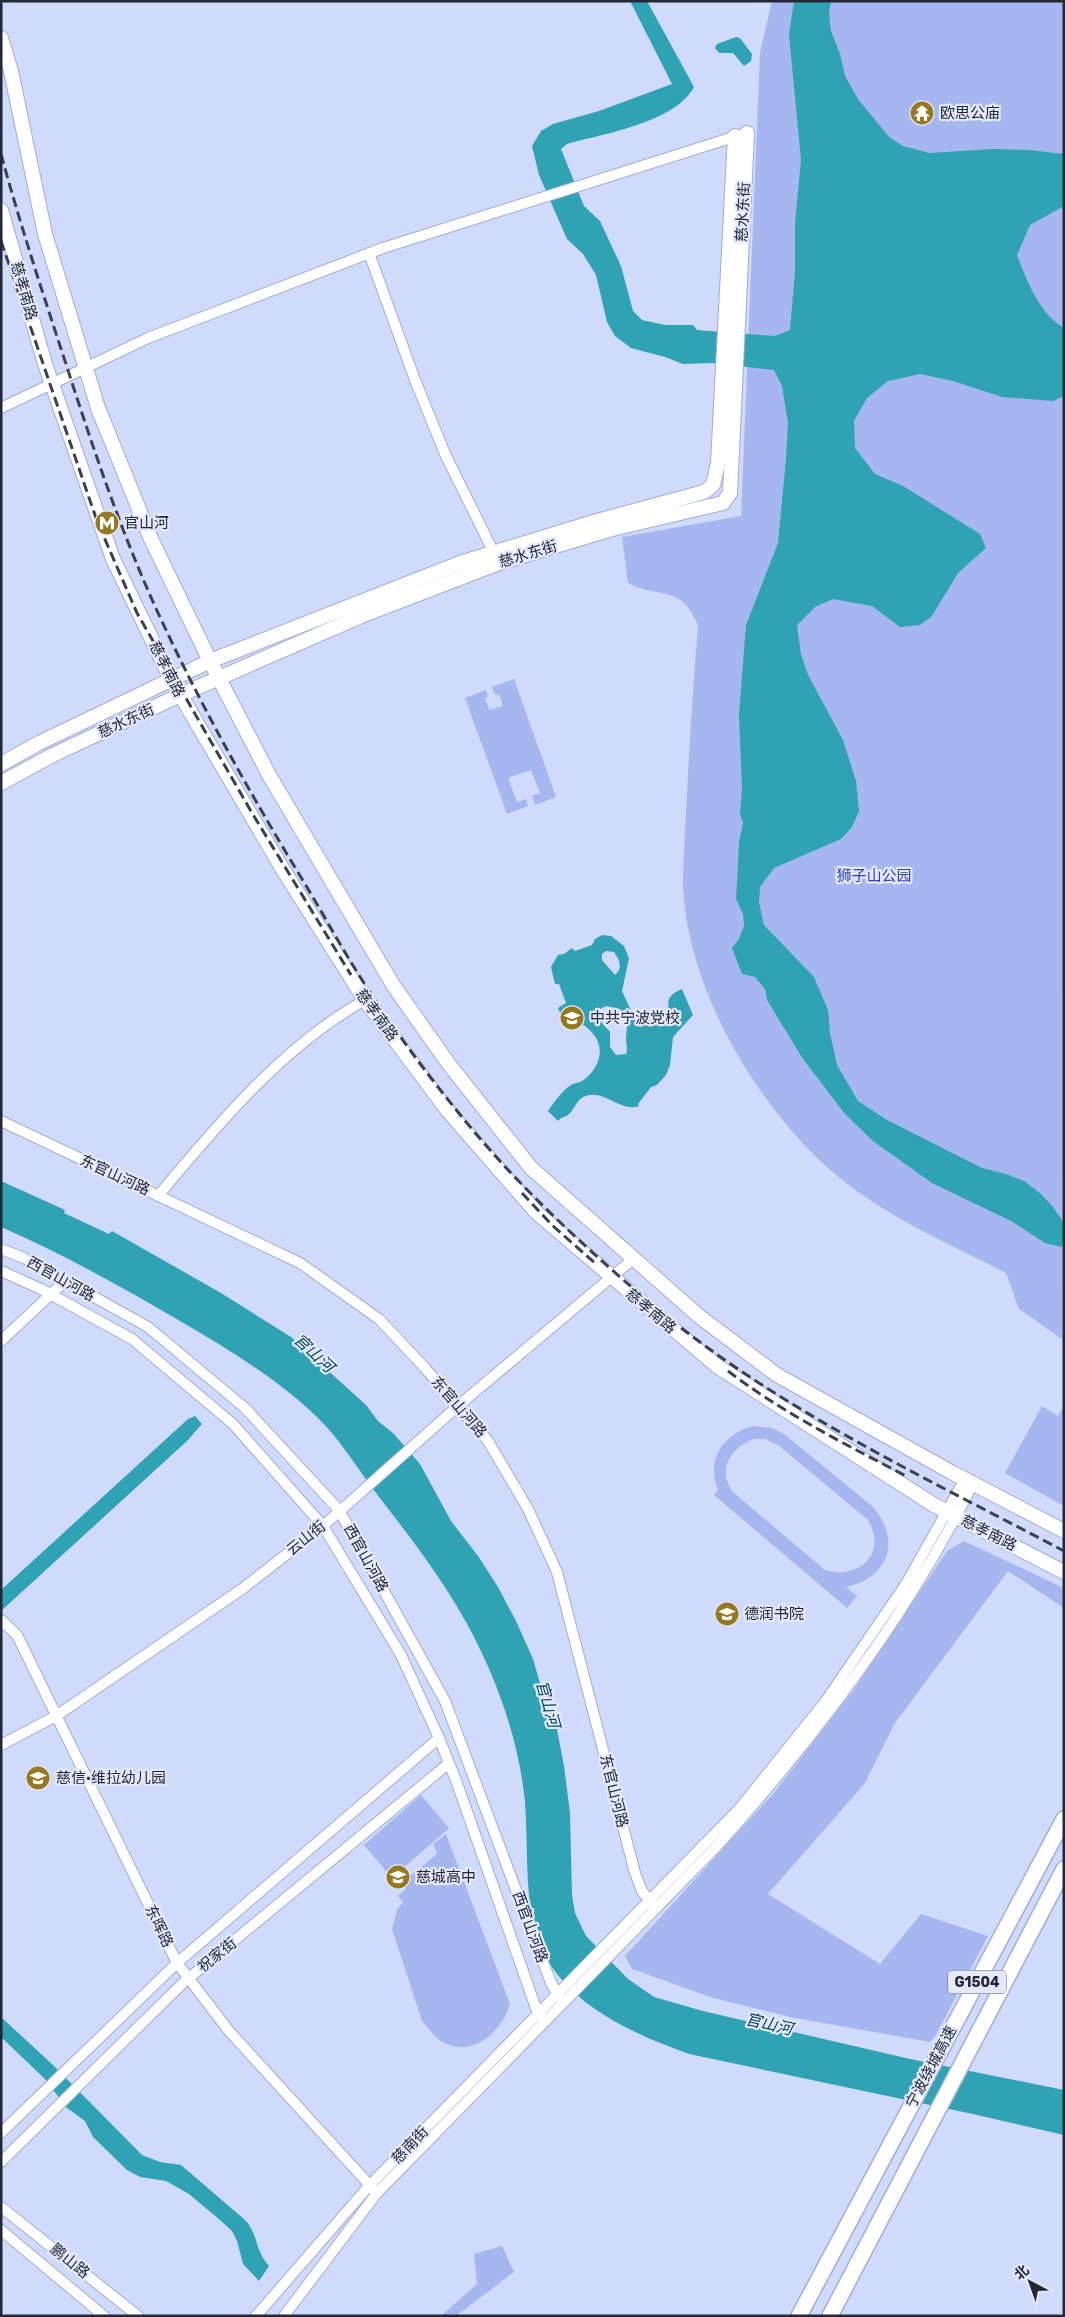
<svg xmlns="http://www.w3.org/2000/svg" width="1065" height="2317" viewBox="0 0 1065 2317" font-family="Rubik,'Noto Sans SC',sans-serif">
	<rect width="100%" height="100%" fill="#d0dbfc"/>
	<g fill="#a5b7ee" fill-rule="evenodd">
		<path d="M772 1H1064L1062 1339 1019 1309 1006 1273C954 1246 896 1221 850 1186 764 1121 686 992 683 883 683 860 685 835 686 812 689 749 693 687 698 625 680 583 661 600 628 583L622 537 741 516 760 53Z"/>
		<path d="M514 679 556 797 535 805 532 796 540 793 531 770 508 778 517 802 526 799 528 806 507 814 465 698 486 690 488 697 485 698 489 710 503 706 499 694 495 695 492 687Z"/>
		<path d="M1042 1406 1058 1416 1064 1406V1506L1005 1473Z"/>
		<path d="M753 1426 772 1428 784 1434 872 1506C902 1539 889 1578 846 1587L857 1596 847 1608 714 1495 718 1490C705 1459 724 1434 753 1426ZM754 1439H765L778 1445 868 1520C888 1554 859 1580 825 1570L734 1493C716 1472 730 1447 754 1439Z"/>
		<path d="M964 1541 1064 1588V1608L1008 1571 895 1723 865 1783 768 1894 880 1964 921 1914 988 1936 936 2035 930 2042 795 2018 713 1998 632 1969 625 1956 773 1794 855 1688 947 1551Z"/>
		<path d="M421 1795 449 1828 392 1878 364 1845Z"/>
		<path d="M446 1834 510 2004C502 2032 471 2060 441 2041 434 2036 428 2028 422 2021L392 1929 397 1910 403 1902 398 1896 406 1889 401 1884 437 1854 433 1844Z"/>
		<path d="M502 2246 514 2272 456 2316H441L477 2284 474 2254Z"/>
	</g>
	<g fill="#2fa2b3" fill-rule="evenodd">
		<path d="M630 1H647L694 87C676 122 603 134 567 144L561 149 584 206 600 221 621 266 633 311 642 320 665 325H693L697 330 775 336 790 330 795 271V223L801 160 789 35 794 1H831L829 14 831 31 840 54 845 76 858 99 889 137 903 146 929 153 993 149 1029 150 1064 154V206L1030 225 1017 255C1027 281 1039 313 1064 328V396L1053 401 1002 397 953 381 920 374 888 381 867 398 854 421 855 448 875 474 903 486 980 534 986 548 958 573 932 616 920 625 900 627 872 606 833 599 815 607 797 625 801 654 808 675 843 740 856 781 859 811 852 827 841 839 774 868 760 887 759 903 764 925 814 977 828 1010 830 1033 837 1065 858 1101 887 1120 982 1168 1006 1174 1024 1181 1040 1193 1053 1207 1064 1223V1244L1061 1247 1045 1243 1011 1221 932 1183 873 1141 845 1114 803 1059 767 1000 765 989 755 977 742 974 732 948 739 939 744 926 743 914 736 899 739 843 743 823 740 814 742 789 739 715 746 625 778 543 786 459 788 423 782 386 774 370 711 363 683 364 665 357 631 348 615 336 607 322 596 275 583 254 567 239 539 175 532 146 541 131 553 124 599 111 672 84Z"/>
		<path d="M736 37 740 38 752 54 751 61 744 66 733 53H719L715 48 717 44Z"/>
		<path d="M602 935 611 936 624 946 629 958 622 991 634 1017C649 1023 661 1024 668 1007 669 1004 668 1001 669 999 672 993 678 991 682 989L693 1015 673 1037 670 1065 666 1075 657 1085 651 1087 638 1104 639 1106C619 1113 604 1087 583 1097 576 1101 574 1110 568 1115 565 1117 561 1117 558 1121L548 1111C554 1102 562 1091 571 1085 574 1083 578 1083 582 1081 598 1071 606 1050 594 1035 585 1024 579 1021 564 1022L558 1008 566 1003 559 984H555L551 967 558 955 564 954 572 948 575 951 592 945 595 939ZM606 951 614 952C620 960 623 968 615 975L602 960V954ZM606 1006 620 1009C629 1020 627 1025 626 1038 626 1044 628 1048 626 1054L616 1055 610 1047V1032L597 1017 600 1009Z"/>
		<path d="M1 1181 65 1210 64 1213 109 1234 112 1231 221 1293 291 1337 366 1405 378 1421 393 1433 420 1464 451 1521 478 1556 498 1587 516 1621 533 1659 548 1711 555 1719 564 1766 570 1813 572 1895 575 1913 586 1936 628 1979 654 1997 703 2011 910 2059 1064 2090V2135L973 2114 689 2054C625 2031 549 1997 533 1923 525 1883 528 1842 525 1802 519 1740 496 1676 466 1622 440 1575 406 1532 373 1489 355 1465 339 1438 317 1417 276 1378 228 1349 180 1321 122 1287 63 1254 1 1227Z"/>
		<path d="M195 1416 202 1424 187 1441 1 1611V1590L188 1419Z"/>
		<path d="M1 2017 54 2066 142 2155 160 2162 181 2165 245 2220C259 2235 254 2249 269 2266L259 2281 243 2264 237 2241 232 2231 220 2220 189 2194 166 2181 140 2177 127 2170 93 2137 85 2121 67 2108 44 2078 1 2037Z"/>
	</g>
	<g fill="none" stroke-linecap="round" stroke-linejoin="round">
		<defs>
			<g id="minor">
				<path d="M369 253 415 380 445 454 497 559"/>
				<path d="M1 408 148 338 383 248 740 135"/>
				<path d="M1 1121 300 1263 379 1319 425 1368 488 1441 528 1509 557 1572 635 1873 642 1891 656 1908"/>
				<path d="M158 1196C217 1125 284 1045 365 1000"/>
				<path d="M1 1249 24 1258 148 1327 245 1408 339 1510 445 1701 551 1983 561 1999"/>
				<path d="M1 1271 41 1289 132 1339 233 1424 323 1526 401 1655 439 1738 457 1783 538 2014 542 2018"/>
				<path d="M1 1341 65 1281"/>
				<path d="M1 1620 17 1635 177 1963 229 2031 375 2191"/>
				<path d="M1 1745 56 1716 242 1589 323 1526 458 1406 633 1259"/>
				<path d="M1 2133 177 1963 439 1738"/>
				<path d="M1 2162 184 1982 448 1764"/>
				<path d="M1 2207 138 2316"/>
				<path d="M1 2230 104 2316"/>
				<path d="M256 2316 369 2186 740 1808 825 1702 906 1584 965 1479"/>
				<path d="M284 2316 377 2193 718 1845C815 1737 909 1614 973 1483"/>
			</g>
			<g id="major">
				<path d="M1 38 11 71 45 234 98 408 151 539 210 661 269 775 393 985 448 1063 531 1168 700 1317 777 1375 951 1472 1064 1531"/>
				<path d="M1 210 45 364 113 559 171 679 282 868 365 1000 448 1111 537 1213 717 1366 934 1505 1064 1572"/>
				<path d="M1 764 39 743 210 661 460 563 597 521 704 492 713 485 718 463 735 136"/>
				<path d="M1 783 53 755 180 695 361 616 499 563 612 529 723 503 730 493 747 133"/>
			</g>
			<g id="highway">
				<path d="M799 2316 1064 1819"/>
				<path d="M830 2316 1064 1869"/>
			</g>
		</defs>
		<use href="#minor" stroke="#a0add4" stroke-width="12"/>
		<use href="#major" stroke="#a0add4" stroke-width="16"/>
		<use href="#highway" stroke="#a0add4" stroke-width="18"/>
		<use href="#minor" stroke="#fff" stroke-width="10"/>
		<use href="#major" stroke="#fff" stroke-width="14"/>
		<use href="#highway" stroke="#fff" stroke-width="15"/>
		<g stroke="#3b4152" stroke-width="3" stroke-dasharray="10 5" stroke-linecap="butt">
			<path d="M1 154C20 224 43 294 66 364 92 445 119 526 154 604 197 699 248 790 302 879 327 920 350 964 378 1004 401 1039 427 1074 454 1107 511 1180 584 1247 655 1307 778 1409 924 1477 1064 1551"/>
			<path d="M1 241 97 521 137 613 252 813 351 975"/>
			<path d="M522 1193 553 1226 596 1264"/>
			<path d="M728 1371C783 1413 845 1444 906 1476"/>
		</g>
	</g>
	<defs>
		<symbol id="temple-disc" viewBox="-11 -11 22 22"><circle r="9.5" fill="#957820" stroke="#e3e9fa"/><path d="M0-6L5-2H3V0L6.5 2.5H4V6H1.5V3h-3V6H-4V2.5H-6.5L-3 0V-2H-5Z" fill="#fff"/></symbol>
		<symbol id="metro-disc" viewBox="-11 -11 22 22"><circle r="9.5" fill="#957820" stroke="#e3e9fa"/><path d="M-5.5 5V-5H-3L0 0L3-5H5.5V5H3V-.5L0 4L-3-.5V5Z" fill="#fff"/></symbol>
		<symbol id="university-disc" viewBox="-11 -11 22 22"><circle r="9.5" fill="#957820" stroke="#e3e9fa"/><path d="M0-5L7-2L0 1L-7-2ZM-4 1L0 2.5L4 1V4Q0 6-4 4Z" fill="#fff"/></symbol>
		<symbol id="school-disc" viewBox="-11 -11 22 22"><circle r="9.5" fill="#957820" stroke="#e3e9fa"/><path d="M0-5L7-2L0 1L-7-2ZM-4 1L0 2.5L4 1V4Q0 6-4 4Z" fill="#fff"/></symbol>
	</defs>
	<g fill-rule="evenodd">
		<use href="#temple-disc" x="908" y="99" width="28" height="28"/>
		<use href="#metro-disc" x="93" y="509" width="28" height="28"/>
		<use href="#university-disc" x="558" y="1004" width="28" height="28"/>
		<use href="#school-disc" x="713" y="1600" width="28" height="28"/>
		<use href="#school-disc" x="24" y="1764" width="28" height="28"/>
		<use href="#school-disc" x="384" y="1863" width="28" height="28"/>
	</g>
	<g text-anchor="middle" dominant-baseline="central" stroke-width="4.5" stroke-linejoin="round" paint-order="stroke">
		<rect fill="#e3e9fa" stroke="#5d6272" stroke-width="1" x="948" y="1970.5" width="58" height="23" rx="4"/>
		<g font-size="14" font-weight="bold" fill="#232837">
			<text x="977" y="1982">G1504</text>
		</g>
		<g font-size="15" fill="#232837" stroke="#e3e9fa" text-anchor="start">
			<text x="940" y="113">欧思公庙</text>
			<text x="124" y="523">官山河</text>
			<text x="590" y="1018">中共宁波党校</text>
			<text x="744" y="1614">德润书院</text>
			<text x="56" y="1778">慈信·维拉幼儿园</text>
			<text x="416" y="1877">慈城高中</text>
		</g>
		<g font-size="15" fill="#232837" stroke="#e3e9fa">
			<text transform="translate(743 212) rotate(-87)">慈水东街</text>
			<text transform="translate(24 291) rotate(74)">慈孝南路</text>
			<text transform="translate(528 554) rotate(-17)">慈水东街</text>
			<text transform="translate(167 669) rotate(63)">慈孝南路</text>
			<text transform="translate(126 721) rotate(-25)">慈水东街</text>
			<text transform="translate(377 1015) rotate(54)">慈孝南路</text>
			<text transform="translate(115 1175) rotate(25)">东官山河路</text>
			<text transform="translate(61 1279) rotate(29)">西官山河路</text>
			<text transform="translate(651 1311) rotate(40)">慈孝南路</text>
			<text transform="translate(459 1407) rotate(49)">东官山河路</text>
			<text transform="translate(989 1533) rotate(27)">慈孝南路</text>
			<text transform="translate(306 1538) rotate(-39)">云山街</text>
			<text transform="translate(366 1558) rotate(61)">西官山河路</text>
			<text transform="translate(614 1791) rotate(76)">东官山河路</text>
			<text transform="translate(159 1926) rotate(64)">东晖路</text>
			<text transform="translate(530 1927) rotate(70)">西官山河路</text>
			<text transform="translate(217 1955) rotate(-39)">祝家街</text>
			<text transform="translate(931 2067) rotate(-62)">宁波绕城高速</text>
			<text transform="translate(410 2145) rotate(-46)">慈南街</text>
			<text transform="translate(70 2261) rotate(39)">鹏山路</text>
		</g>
		<g font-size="15" fill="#3043a3" stroke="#e3e9fa">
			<text x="874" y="876">狮子山公园</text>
		</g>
		<g font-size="16" font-style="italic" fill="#054953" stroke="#e3e9fa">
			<text transform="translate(314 1353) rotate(43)">官山河</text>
			<text transform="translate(548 1704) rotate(74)">官山河</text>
			<text transform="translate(769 2024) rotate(13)">官山河</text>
		</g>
	</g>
	<rect width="1065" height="2317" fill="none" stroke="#232837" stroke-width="5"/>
	<g transform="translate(1030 2282) rotate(319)" stroke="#e3e9fa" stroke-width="4" paint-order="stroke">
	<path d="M0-4L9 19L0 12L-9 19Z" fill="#232837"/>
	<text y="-8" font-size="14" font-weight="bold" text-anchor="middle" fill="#232837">北</text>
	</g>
</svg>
